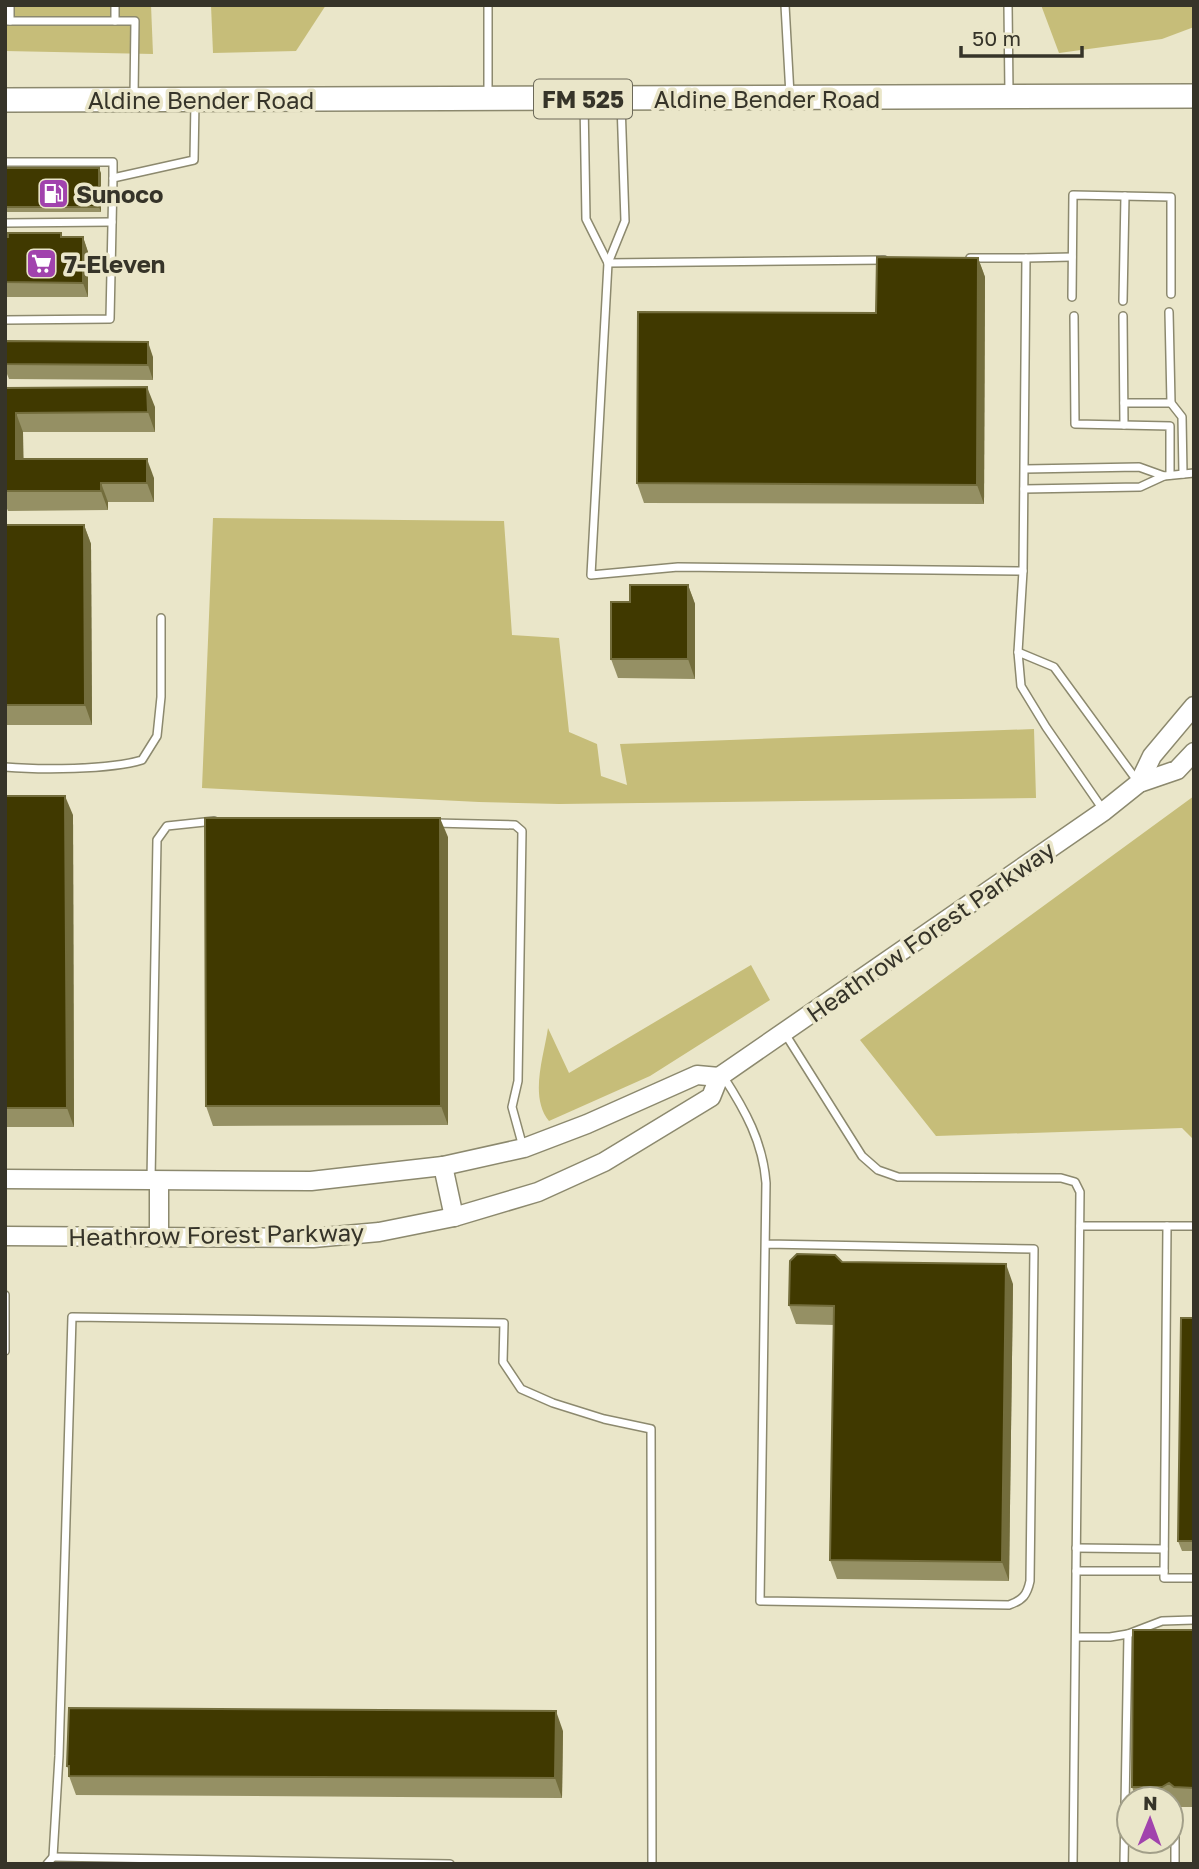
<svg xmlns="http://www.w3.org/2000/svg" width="1199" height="1869" viewBox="0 0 1199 1869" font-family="'Golos Text',sans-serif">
	<rect width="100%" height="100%" fill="#eae6c9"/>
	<g fill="#c6bd79">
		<path d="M5 5H151L153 54 5 51Z"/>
		<path d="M211 5H326L296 51 213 53Z"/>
		<path d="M1041 5H1194V27L1162 39 1059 53Z"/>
		<path d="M213 518 504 521 512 635 559 638 569 732 597 744 601 776 627 785 620 744 1034 729 1036 798 559 804 479 802 202 788Z"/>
		<path d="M1194 796V1140L1182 1128 936 1136 860 1040Z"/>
		<path d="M751 965 770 1000 650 1076 549 1121C529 1097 544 1056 548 1028L569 1073Z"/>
	</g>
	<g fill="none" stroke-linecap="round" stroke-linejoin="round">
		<defs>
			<g id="service">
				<path d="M488 5V94"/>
				<path d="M785 5 790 95"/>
				<path d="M1008 5 1009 93"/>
				<path d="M5 21H135L134 95"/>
				<path d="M10 21V5"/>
				<path d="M115 21V5"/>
				<path d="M584 101 586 219 608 263"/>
				<path d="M621 103 625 221 608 263 591 575 678 567 1023 571 1018 652 1021 686 1046 727 1104 811"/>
				<path d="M5 162H113V178"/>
				<path d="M5 223 112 222"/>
				<path d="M970 258H1026L1023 571"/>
				<path d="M1026 258 1072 257"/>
				<path d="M608 263 884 260"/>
				<path d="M1072 297 1073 195 1171 197V294"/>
				<path d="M1123 301 1125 196"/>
				<path d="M1169 312 1171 403 1182 417 1183 474"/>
				<path d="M1074 316 1075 424 1170 426V475"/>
				<path d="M1123 316 1124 425"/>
				<path d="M5 320 110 319 113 178 194 160 195 101"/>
				<path d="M1124 403H1171"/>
				<path d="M1025 469 1139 467 1164 476"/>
				<path d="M1024 489 1140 487 1164 476 1194 473"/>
				<path d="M1018 652 1054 667 1138 782"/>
				<path d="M5 767C40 770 109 770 142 760L157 736 161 697V618"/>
				<path d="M435 823 515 825 522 831 518 1081 512 1107 523 1147"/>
				<path d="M784 1032 862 1156 878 1170 898 1177 1061 1178 1075 1182 1080 1192 1073 1864"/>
				<path d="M723 1076C745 1110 763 1142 766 1183L760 1601 1009 1605C1023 1600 1027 1595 1030 1581L1034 1249 766 1244"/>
				<path d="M151 1180 157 840 167 826 214 821"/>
				<path d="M1080 1226H1194"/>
				<path d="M1167 1226 1164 1578H1194"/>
				<path d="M5 1295V1351"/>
				<path d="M1076 1548 1164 1549"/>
				<path d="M1076 1571H1164"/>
				<path d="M1076 1637H1110L1128 1634 1162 1621 1194 1620"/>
				<path d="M53 1857 450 1864"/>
				<path d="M47 1864 53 1857 59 1756 72 1317 504 1323 503 1362 521 1389 553 1403 604 1419 651 1429 652 1864"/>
				<path d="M1124 1864 1128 1634"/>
				<path d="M1175 1864V1809"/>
			</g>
			<g id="tertiary">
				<path d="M1139 783 1152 756 1194 706"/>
				<path d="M443 1166 454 1217"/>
				<path d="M5 1179 311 1181 443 1166 524 1148 587 1124 697 1075 719 1077"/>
				<path d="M5 1236 313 1238 379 1232 454 1217 538 1192 604 1162 711 1097 719 1077 1104 811 1139 783 1177 770 1194 752"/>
				<path d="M159 1237V1181"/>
			</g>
			<path id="primary" d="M5 100 1194 96"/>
		</defs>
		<use href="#service" stroke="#8c896e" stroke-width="10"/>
		<use href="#tertiary" stroke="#8c896e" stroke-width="21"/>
		<use href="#primary" stroke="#8c896e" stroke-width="26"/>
		<use href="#service" stroke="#fff" stroke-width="7"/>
		<use href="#tertiary" stroke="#fff" stroke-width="18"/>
		<use href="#primary" stroke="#fff" stroke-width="23"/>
	</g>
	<g fill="#959064">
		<path d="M5 168 101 173V212H5Z"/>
		<path d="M5 237H83L88 252V297H5Z"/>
		<path d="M978 258 985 277 984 504 644 503 637 483 876 313Z"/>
		<path d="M5 341 153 357V380L9 379 5 369Z"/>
		<path d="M5 388 155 407V432H23V459L154 478V502H108V510L8 511 5 504Z"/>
		<path d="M5 525H84L91 544 92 725H5Z"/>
		<path d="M688 585 695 604V679L618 678 611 659 630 602Z"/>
		<path d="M5 796 73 815 74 1127H5Z"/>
		<path d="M448 837V1125L213 1126 206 1106Z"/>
		<path d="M842 1262 1013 1284 1009 1581 837 1579 830 1560 834 1325 796 1324 789 1305Z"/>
		<path d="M1194 1318V1551H1182L1178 1541Z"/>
		<path d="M1194 1630V1807H1181L1176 1803 1171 1806V1799H1136L1132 1787Z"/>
		<path d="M563 1731 562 1798 76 1795 69 1776V1771L67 1766Z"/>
	</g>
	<g fill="#736d3c">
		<path d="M99 168 101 173V212L99 207Z"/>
		<path d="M83 237 88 252V297L83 283Z"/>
		<path d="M978 258 985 277 984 504 977 485Z"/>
		<path d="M148 342 153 357V380L148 365Z"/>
		<path d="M147 387 155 407V432L148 412Z"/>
		<path d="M16 413 23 432 24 479 16 459Z"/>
		<path d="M147 459 154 478V502L147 483Z"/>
		<path d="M101 483 108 502V510L101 491Z"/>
		<path d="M84 525 91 544 92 725 85 705Z"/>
		<path d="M688 585 695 604V679L688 659Z"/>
		<path d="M65 796 73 815 74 1127 67 1108Z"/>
		<path d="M440 818 448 837V1125L441 1106Z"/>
		<path d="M1006 1264 1013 1284 1009 1581 1002 1562Z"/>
		<path d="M556 1711 563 1731 562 1798 555 1778Z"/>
	</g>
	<g fill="#403900" stroke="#736d3c" stroke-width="2">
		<rect x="5" y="168" width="94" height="39"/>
		<path d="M8 233H61V237H83V283L5 282V237H8Z"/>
		<path d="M877 257 978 258 977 485 637 483 638 312 876 313Z"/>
		<path d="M5 341 148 342V365L5 364Z"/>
		<path d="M147 387 148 412 16 413V459H147V483H101V491H5V388Z"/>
		<path d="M5 525H84L85 705H5Z"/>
		<path d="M630 585H688V659H611V602H630Z"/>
		<path d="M5 796H65L67 1108H5Z"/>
		<path d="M205 818H440L441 1106H206Z"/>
		<path d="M797 1254 835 1255 842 1262 1006 1264 1002 1562 830 1560 834 1306 789 1305 790 1261Z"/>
		<path d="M1181 1318H1194V1541H1178Z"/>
		<path d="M1133 1630H1194V1788L1174 1787 1169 1783 1162 1787H1132Z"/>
		<path d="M69 1708 556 1711 555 1778 69 1776V1766H67Z"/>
	</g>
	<defs>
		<symbol id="fuel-square" viewBox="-11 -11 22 22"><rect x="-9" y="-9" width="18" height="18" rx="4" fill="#a143ad" stroke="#eae6c9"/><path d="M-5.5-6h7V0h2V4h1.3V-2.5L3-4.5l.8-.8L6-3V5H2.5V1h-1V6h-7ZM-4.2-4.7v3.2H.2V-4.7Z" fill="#fff"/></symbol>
		<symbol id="supermarket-square" viewBox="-11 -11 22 22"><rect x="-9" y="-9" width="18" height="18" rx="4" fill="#a143ad" stroke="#eae6c9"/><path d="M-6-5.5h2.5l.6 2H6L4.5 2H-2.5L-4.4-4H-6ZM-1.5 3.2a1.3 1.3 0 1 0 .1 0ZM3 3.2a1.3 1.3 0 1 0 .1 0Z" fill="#fff"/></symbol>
	</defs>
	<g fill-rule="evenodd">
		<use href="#fuel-square" x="36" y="176" width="35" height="35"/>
		<use href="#supermarket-square" x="24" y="246" width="35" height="35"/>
	</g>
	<g text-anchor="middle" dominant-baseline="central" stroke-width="7" stroke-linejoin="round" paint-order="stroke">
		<rect fill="#eae6c9" stroke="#6c6959" stroke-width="2" x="534" y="79.5" width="98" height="39" rx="5"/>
		<g font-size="23" font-weight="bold" fill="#363429">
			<text x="583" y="99">FM 525</text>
		</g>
		<g font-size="24" fill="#363429" stroke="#eae6c9">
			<text x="767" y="98">Aldine Bender Road</text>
			<text x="201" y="99">Aldine Bender Road</text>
			<text transform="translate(930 931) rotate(-35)">Heathrow Forest Parkway</text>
			<text transform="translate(216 1234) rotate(-1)">Heathrow Forest Parkway</text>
		</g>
		<g font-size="24" font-weight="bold" fill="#363429" stroke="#eae6c9" text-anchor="start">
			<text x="76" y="193">Sunoco</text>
			<text x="64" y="263">7-Eleven</text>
		</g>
	</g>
	<rect width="1199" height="1869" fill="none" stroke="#363429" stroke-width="14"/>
	<g transform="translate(1150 1820) rotate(1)"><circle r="33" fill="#eae6c9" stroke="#a29f89" stroke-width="2"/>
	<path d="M0-5L12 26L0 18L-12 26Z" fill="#a143ad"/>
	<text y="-10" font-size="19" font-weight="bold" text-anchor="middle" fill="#363429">N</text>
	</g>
	<path d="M961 46v10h121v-10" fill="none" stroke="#363429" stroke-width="3.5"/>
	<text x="972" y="46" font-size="21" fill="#363429" stroke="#eae6c9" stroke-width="5" paint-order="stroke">50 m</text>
</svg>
